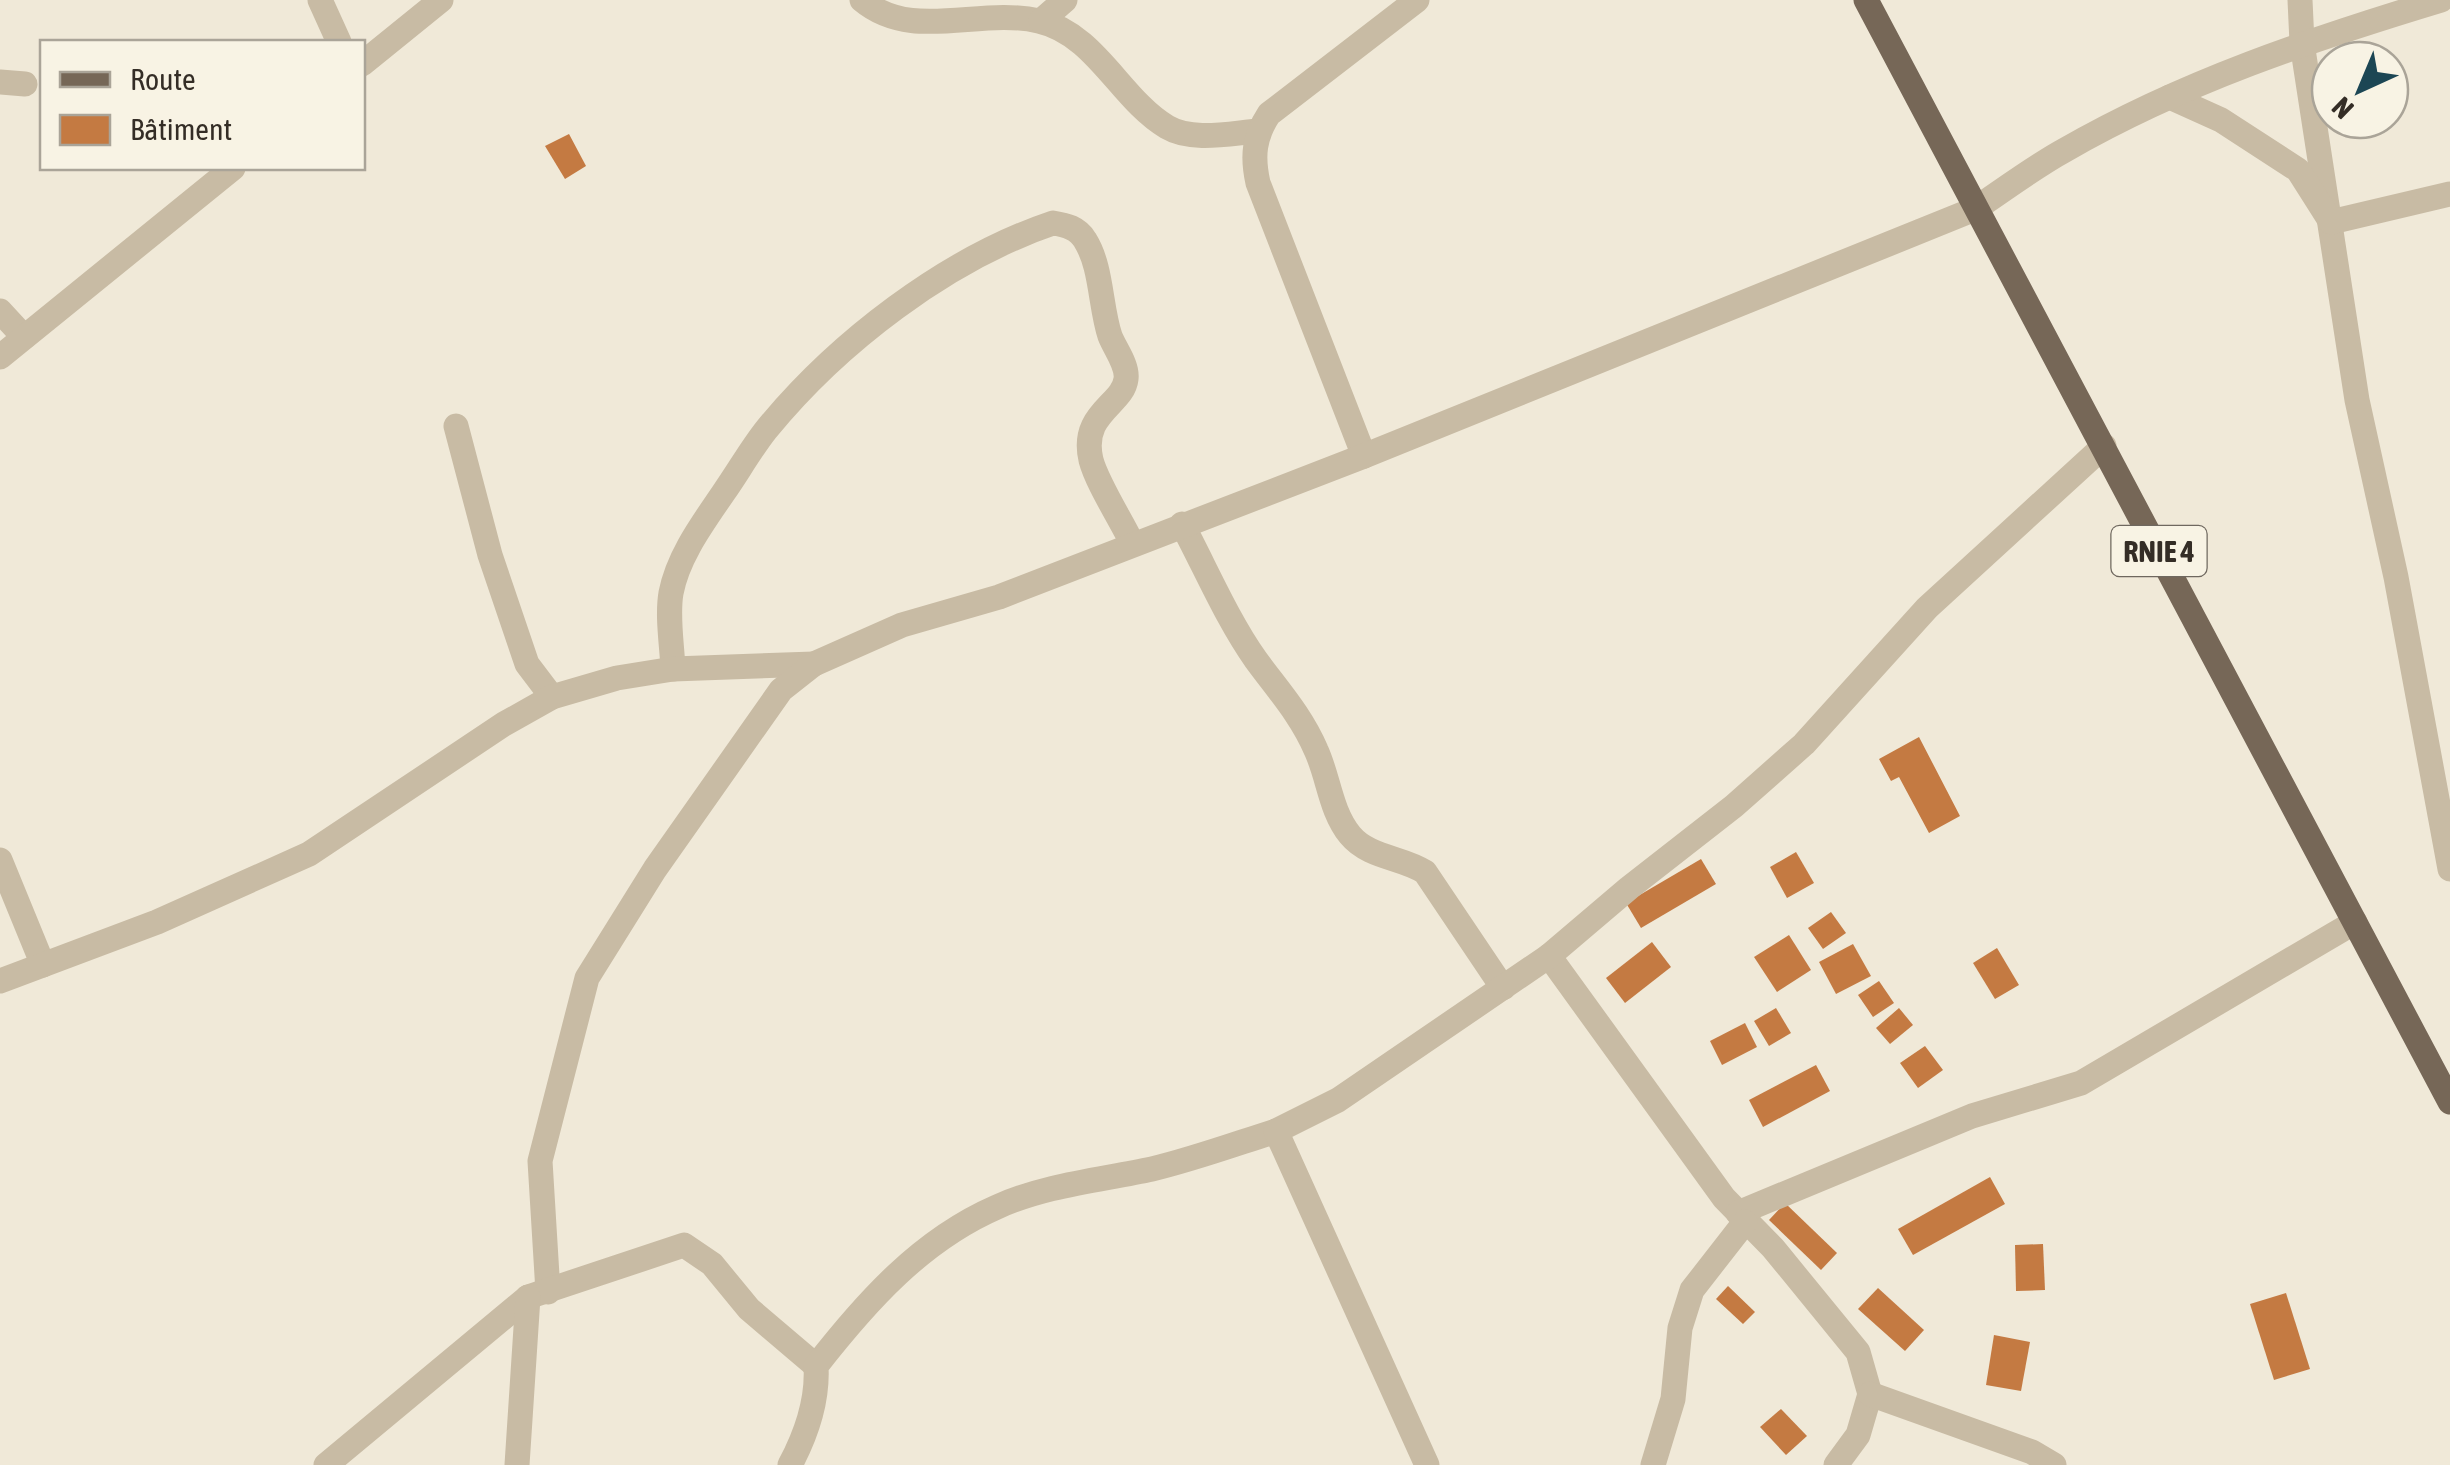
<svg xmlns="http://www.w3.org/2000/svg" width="2450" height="1465" viewBox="0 0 2450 1465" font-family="'Asap Condensed',sans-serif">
	<rect width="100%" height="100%" fill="#f0e9d8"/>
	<g fill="#c47a42">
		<path d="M569 134 586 166 565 179 545 146Z"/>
		<path d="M1919 737 1960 816 1929 833 1899 777 1891 781 1879 759Z"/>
		<path d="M1796 852 1814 883 1787 898 1770 867Z"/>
		<path d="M1701 859 1716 884 1641 928 1626 903Z"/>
		<path d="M1831 912 1846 933 1823 949 1808 928Z"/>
		<path d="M1789 935 1811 970 1777 992 1754 957Z"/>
		<path d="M1652 942 1671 967 1625 1003 1606 978Z"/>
		<path d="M1853 944 1871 976 1836 994 1819 962Z"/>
		<path d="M1997 948 2019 985 1995 999 1973 963Z"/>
		<path d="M1879 981 1894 1003 1873 1017 1858 995Z"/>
		<path d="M1776 1008 1791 1033 1769 1046 1754 1021Z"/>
		<path d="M1899 1008 1913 1025 1890 1044 1876 1028Z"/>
		<path d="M1745 1023 1757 1047 1722 1065 1710 1041Z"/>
		<path d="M1925 1046 1943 1070 1918 1088 1900 1063Z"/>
		<path d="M1816 1065 1830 1091 1763 1127 1749 1100Z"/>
		<path d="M1990 1177 2005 1204 1913 1255 1898 1229Z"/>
		<path d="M1785 1203 1837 1253 1821 1270 1769 1220Z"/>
		<path d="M2043 1244 2045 1290 2016 1291 2015 1245Z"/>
		<path d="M1728 1286 1755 1312 1743 1324 1716 1299Z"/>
		<path d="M1878 1288 1924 1330 1905 1351 1858 1309Z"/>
		<path d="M2286 1293 2310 1369 2274 1380 2250 1304Z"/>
		<path d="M1994 1335 2030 1342 2021 1391 1986 1385Z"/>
		<path d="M1781 1409 1807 1436 1786 1455 1760 1427Z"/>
	</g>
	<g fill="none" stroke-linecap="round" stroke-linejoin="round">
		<g stroke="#c8bba4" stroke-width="25">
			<path d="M320 0 339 42"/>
			<path d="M862 0C912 42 979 7 1039 21 1096 34 1120 99 1167 127 1192 142 1231 133 1258 131"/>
			<path d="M2300 0 2302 43 2357 400 2396 577 2450 869"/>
			<path d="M1041 21 1065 0"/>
			<path d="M362 64 441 0"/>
			<path d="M0 82 25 84"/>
			<path d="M2170 97 2221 120 2298 170 2331 222 2450 194"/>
			<path d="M0 311 24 337"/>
			<path d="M0 357 233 168"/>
			<path d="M456 426 490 555 527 664 552 697"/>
			<path d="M1364 456 1258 183C1252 156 1254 137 1269 114L1417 0"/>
			<path d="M1182 524C1206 569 1227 619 1256 660 1278 690 1301 715 1316 750 1329 778 1330 810 1350 835 1369 858 1402 857 1425 872L1503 988"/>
			<path d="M673 669C672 645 667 616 671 593 678 556 703 523 724 492 738 472 751 449 766 430 837 343 946 259 1053 223 1066 225 1078 228 1085 240 1102 267 1100 306 1110 336 1115 349 1128 365 1126 379 1123 405 1080 413 1091 460 1097 483 1121 520 1132 543"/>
			<path d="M0 860 43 965"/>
			<path d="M1549 956 1724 1198 1773 1248 1858 1352 1870 1394 1858 1435 1836 1465"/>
			<path d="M0 981 157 922 309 854 504 724 552 697 617 678 673 669 814 664"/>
			<path d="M1738 1213 1972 1116 2081 1083 2355 922"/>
			<path d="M548 1292 540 1161 587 978 655 869 781 690 814 664 902 625 999 597 1364 456 1975 209C2005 189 2034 167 2065 150 2183 82 2312 39 2441 0"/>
			<path d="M1870 1394 2032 1452 2054 1465"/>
			<path d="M326 1465 528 1297 684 1245 712 1264 749 1309 816 1366"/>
			<path d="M517 1465 528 1297"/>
			<path d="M790 1465C806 1435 818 1400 816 1366 866 1302 921 1240 997 1207 1045 1185 1101 1180 1152 1169 1194 1159 1235 1144 1276 1131"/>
			<path d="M1427 1465 1276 1131 1338 1100 1549 956 1629 888 1734 806 1804 744 1927 608 2104 446"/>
			<path d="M1653 1465 1673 1399 1680 1328 1692 1290 1745 1222"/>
		</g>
		<path stroke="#766757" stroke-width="25" d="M1866 0 2450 1102"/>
	</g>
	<g text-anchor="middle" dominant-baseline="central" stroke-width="8" stroke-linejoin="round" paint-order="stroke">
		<rect fill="#f8f3e4" stroke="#6f685f" stroke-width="2.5" x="2111.5" y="526" width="95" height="50" rx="8"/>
		<g font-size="30" font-weight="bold" fill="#342d26">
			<text x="2159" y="551">RNIE 4</text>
		</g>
	</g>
	<rect x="40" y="40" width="325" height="130" fill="#f8f3e4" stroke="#aaa498" stroke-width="2.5"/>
	<rect x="60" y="72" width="50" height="15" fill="#766757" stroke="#aaa498" stroke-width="2.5"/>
	<text x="130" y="90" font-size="30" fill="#342d26">Route</text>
	<rect x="60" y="115" width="50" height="30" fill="#c47a42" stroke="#aaa498" stroke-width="2.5"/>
	<text x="130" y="140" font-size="30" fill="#342d26">Bâtiment</text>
	<g transform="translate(2360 90) rotate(224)"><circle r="48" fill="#f8f3e4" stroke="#aaa498" stroke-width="2.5"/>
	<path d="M0-8L18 38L0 25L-18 38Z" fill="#1c4654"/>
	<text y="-15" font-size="28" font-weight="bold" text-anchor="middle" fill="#342d26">N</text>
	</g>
</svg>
